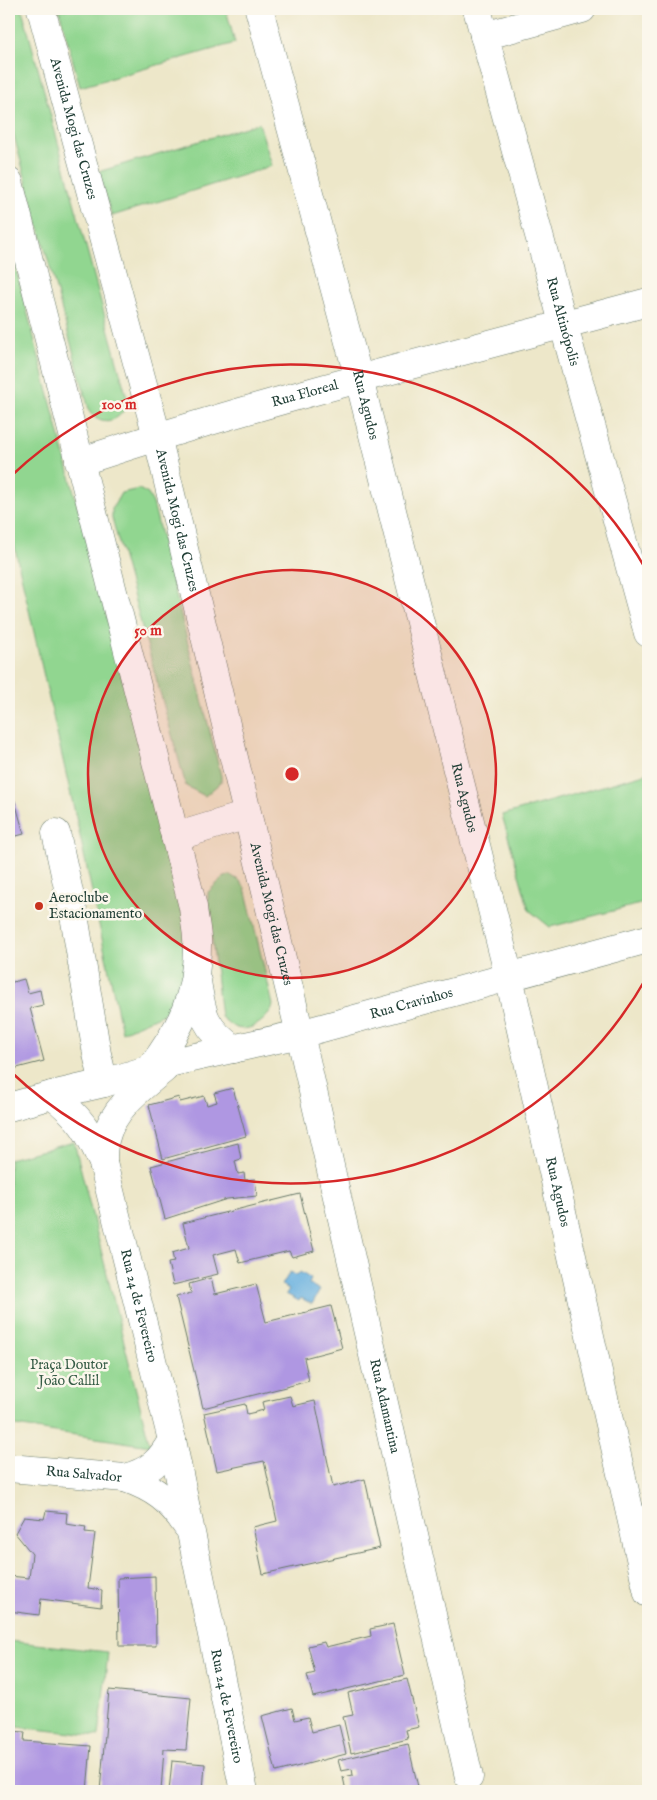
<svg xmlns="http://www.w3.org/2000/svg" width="657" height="1800" viewBox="0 0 657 1800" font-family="'IM FELL English',serif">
	<rect width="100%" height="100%" fill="#fbf7ec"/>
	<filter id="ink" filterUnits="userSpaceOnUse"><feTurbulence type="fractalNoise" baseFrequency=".02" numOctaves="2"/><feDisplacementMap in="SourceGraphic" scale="10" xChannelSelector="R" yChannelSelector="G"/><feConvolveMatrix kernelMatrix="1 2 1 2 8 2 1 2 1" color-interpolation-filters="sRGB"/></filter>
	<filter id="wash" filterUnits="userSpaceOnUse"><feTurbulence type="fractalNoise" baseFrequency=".0096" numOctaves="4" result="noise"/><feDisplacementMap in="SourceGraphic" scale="20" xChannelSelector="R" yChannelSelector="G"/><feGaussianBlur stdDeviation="1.12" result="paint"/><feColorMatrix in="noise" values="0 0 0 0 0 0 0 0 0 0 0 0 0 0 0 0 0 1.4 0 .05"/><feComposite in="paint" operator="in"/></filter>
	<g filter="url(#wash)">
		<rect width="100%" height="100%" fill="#ede7c9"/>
		<g fill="#91d690" stroke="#588a62">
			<path d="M9 9H22L128 402C121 421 105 427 90 413L9 118Z"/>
			<path d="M59 9H226L235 43 80 87Z"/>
			<path d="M259 123 272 166 112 216 98 172Z"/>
			<path d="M9 242 187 926 188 967 175 1009 122 1032 77 822 9 522Z"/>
			<path d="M139 489 148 494 153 503 221 776V782L205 796 186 786 112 518V509L121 493Z"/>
			<path d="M648 773V902L550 927 529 910 502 815Z"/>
			<path d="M230 875 240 881 245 888 273 1005C269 1019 250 1034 234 1027 230 1025 225 1020 221 1017L208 903V892L223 878Z"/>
			<path d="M74 1142 150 1446 9 1425V1159Z"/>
			<path d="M9 1641 108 1652 99 1736 9 1726Z"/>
		</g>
		<path fill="#68b0df" stroke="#44768a" d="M290 1272 297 1276 300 1272 311 1279 309 1284 320 1290 312 1304 301 1298 299 1301 286 1294 289 1289 282 1285Z"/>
		<g id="blocks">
			<g fill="#af97e2">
				<path d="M9 780 24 834 9 838Z"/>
				<path d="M24 979 28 993 40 990 43 1005 30 1008 44 1061 9 1070V983Z"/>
				<path d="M233 1088 246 1136 163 1159 149 1105 179 1097 180 1102 204 1096 207 1105 217 1102 214 1093Z"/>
				<path d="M238 1143 241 1159 235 1161 238 1174 244 1173 245 1180 255 1179 257 1196 227 1199 165 1219 151 1166Z"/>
				<path d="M300 1194 314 1251 292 1257 289 1251 240 1263 236 1249 213 1255 218 1274 173 1285 168 1263 174 1262 172 1253 189 1248 183 1223Z"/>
				<path d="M211 1278 215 1294 256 1284 266 1322 331 1306 342 1348 304 1358 309 1381 203 1408 176 1297 191 1293 189 1284Z"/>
				<path d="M290 1396 293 1406 315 1401 333 1487 365 1479 380 1548 263 1574 253 1527 277 1521 264 1461 217 1471 204 1413 245 1404 247 1414 264 1410 262 1402Z"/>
				<path d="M46 1511 67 1513 66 1524 86 1527 85 1532 95 1533 88 1588 102 1590 101 1607 41 1599 39 1615 9 1611V1576L29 1578 32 1554 15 1533 24 1517 44 1519Z"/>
				<path d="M155 1576 156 1646H119L118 1578Z"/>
				<path d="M393 1624 405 1675 313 1697 307 1675 315 1673 308 1646 324 1642 326 1647 371 1636 370 1629Z"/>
				<path d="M407 1679 419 1727 406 1730 408 1739 351 1753 343 1717 353 1715 348 1693Z"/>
				<path d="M109 1690 191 1698 186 1750 164 1749 161 1791H100Z"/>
				<path d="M292 1708 295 1720 308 1717 312 1732 339 1725 346 1754 276 1772 262 1716Z"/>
				<path d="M9 1731 25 1732 24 1741 91 1746 87 1791H9Z"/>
				<path d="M408 1744 419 1791H346L343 1777 353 1775 352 1769 341 1771 338 1760Z"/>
				<path d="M172 1761 205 1764 203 1791H169Z"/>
			</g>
		</g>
	</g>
	<g filter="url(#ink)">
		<use href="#blocks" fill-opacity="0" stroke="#677868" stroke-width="1"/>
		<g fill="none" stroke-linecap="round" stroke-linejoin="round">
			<defs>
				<g id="minor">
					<path id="s1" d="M41 9 157 436 300 1034 469 1777"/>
					<path id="s2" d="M259 9 359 379 509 977 648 1593"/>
					<path id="s3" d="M477 9 648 633"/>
					<path d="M484 36 582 9"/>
					<path d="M9 182 193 907C194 920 198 933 197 945 197 997 181 1028 151 1068"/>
					<path id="s4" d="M79 462C266 400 458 353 648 302"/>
					<path d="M56 833 74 915 97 1054 104 1083"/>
					<path d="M175 837 247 815"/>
					<path d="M197 981C202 1015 205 1029 234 1049"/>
					<path id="s5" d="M52 1095 104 1083 173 1062 300 1034 648 939"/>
					<path d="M103 1163C103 1156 103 1147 105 1140 112 1109 140 1088 164 1069"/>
				</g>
				<g id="major">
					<path id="s6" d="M9 1107 52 1095C81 1118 88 1130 103 1163L172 1440 244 1791"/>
					<path id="s7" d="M9 1468 125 1478C150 1471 160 1462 172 1440"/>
					<path d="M125 1478C154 1488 170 1500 187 1526"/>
				</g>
			</defs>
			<use href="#minor" stroke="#677868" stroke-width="29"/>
			<use href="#major" stroke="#677868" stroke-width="29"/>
			<use href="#minor" stroke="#fff" stroke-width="28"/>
			<use href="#major" stroke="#fff" stroke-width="28"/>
		</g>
	</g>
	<circle cx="292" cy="774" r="204" fill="#d62828" fill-opacity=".12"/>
	<g fill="none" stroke="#d62828" stroke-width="2.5">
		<circle cx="292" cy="774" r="204"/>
		<path d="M648 975A409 409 0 0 1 10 1071M10 477A409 409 0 0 1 648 573"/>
	</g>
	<circle fill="#c8321e" stroke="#fbf7ec" stroke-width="2" cx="39" cy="906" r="5"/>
	<g text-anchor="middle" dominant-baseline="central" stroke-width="5" stroke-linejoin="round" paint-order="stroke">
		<g font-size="14" fill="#1f3d34" stroke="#fbf7ec">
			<text stroke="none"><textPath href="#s1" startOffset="124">Avenida Mogi das Cruzes</textPath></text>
			<text stroke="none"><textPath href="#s3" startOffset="324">Rua Altinópolis</textPath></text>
			<text stroke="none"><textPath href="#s4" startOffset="236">Rua Floreal</textPath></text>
			<text stroke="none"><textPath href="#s2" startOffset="410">Rua Agudos</textPath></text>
			<text stroke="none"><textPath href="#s1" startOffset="529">Avenida Mogi das Cruzes</textPath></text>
			<text stroke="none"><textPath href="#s2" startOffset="815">Rua Agudos</textPath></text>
			<text stroke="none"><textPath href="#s1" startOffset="934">Avenida Mogi das Cruzes</textPath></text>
			<text stroke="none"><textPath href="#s5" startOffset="371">Rua Cravinhos</textPath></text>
			<text stroke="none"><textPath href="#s2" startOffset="1220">Rua Agudos</textPath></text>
			<text stroke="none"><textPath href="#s6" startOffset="278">Rua 24 de Fevereiro</textPath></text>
			<text stroke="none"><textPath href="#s1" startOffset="1439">Rua Adamantina</textPath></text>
			<text stroke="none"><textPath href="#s7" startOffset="75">Rua Salvador</textPath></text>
			<text stroke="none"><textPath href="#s6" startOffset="688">Rua 24 de Fevereiro</textPath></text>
		</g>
		<g font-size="14" fill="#1f3d34" stroke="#fbf7ec" text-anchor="start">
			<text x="49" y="898">Aeroclube<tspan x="49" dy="16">Estacionamento</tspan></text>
		</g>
		<g font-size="14" fill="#365c46" stroke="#fbf7ec">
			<text x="69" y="1365">Praça Doutor<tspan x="69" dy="16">João Callil</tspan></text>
		</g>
	</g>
	<circle cx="292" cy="774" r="8" fill="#d62828" stroke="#fbf7ec" stroke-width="2.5"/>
	<g font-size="15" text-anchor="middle" font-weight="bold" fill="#d62828" stroke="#fbf7ec" stroke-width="5" stroke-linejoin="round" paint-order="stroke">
		<text x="119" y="409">100 m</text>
		<text x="148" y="635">50 m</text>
	</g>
	<rect width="657" height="1800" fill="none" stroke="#fbf7ec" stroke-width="30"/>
</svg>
